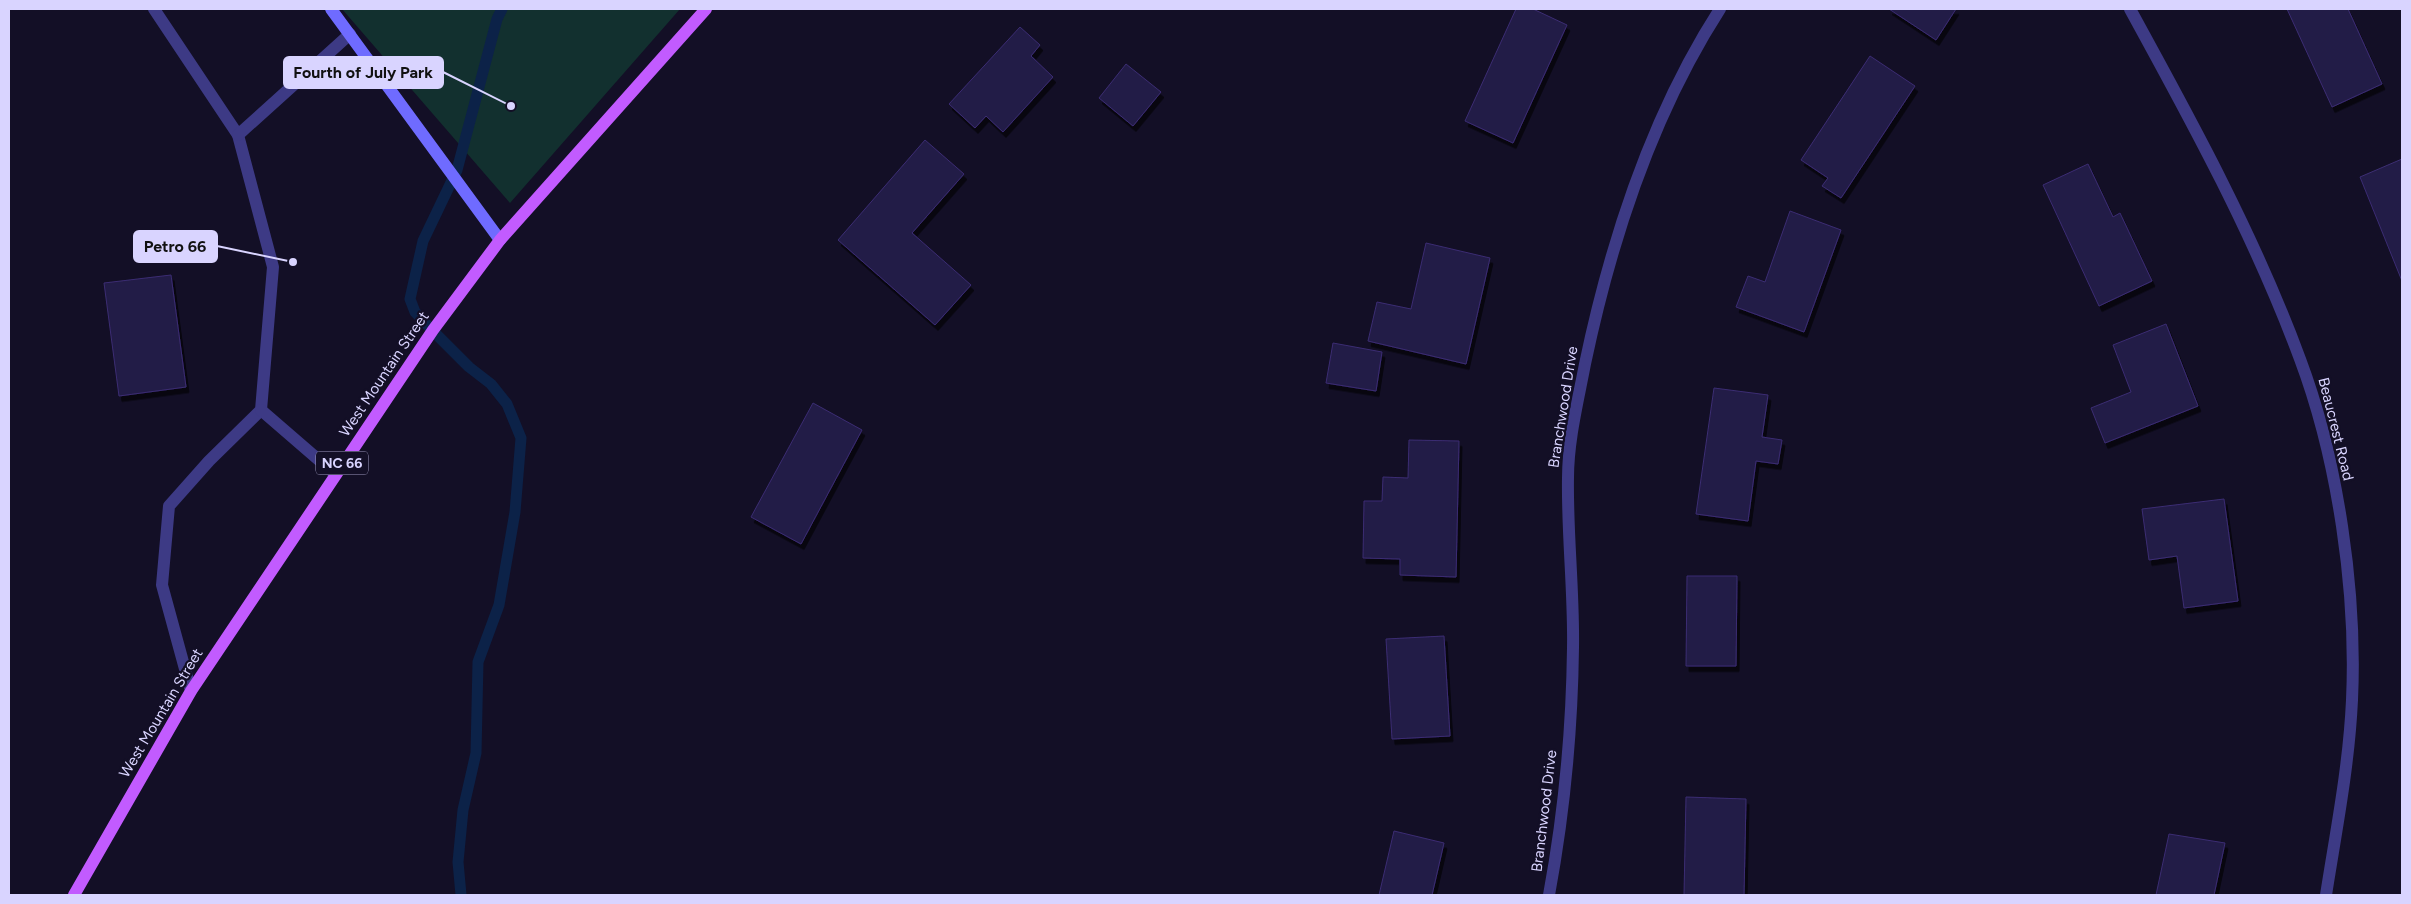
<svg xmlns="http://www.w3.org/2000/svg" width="2411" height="904" viewBox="0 0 2411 904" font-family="Figtree,sans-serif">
	<defs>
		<filter id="shadow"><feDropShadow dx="3" dy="5.5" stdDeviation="0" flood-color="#0009"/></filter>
	</defs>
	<rect width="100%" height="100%" fill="#130f26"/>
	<path fill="#12302f" d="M342 9H680L510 203Z"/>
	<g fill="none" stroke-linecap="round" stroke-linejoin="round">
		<path stroke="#0c2248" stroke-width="11" d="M461 895 458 862 463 810 476 753 478 662 499 605 515 512 521 438 507 404 491 384 469 367 430 328 415 312 410 299 423 241 457 170 497 19 502 9"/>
	</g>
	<g fill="#241b47" stroke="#3b2d73" filter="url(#shadow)">
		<path d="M1516 9H1533L1567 25 1513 143 1465 121Z"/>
		<path d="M1889 9H1956L1936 40Z"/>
		<path d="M2287 9H2348L2382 84 2332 107Z"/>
		<path d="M1020 27 1040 45 1031 56 1053 77 1003 132 986 116 975 128 949 104Z"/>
		<path d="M1870 56 1915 86 1841 198 1822 186 1828 178 1801 160Z"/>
		<path d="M1126 64 1161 92 1133 126 1099 98Z"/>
		<path d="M925 140 964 174 912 233 971 285 935 325 838 240Z"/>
		<path d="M2402 159V281L2360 177Z"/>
		<path d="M2088 164 2113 217 2120 213 2152 281 2099 306 2043 185Z"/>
		<path d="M1790 211 1841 230 1804 332 1736 307 1748 276 1765 282Z"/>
		<path d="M1426 243 1490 258 1466 364 1368 341 1377 302 1411 309Z"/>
		<path d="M171 275 186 387 119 396 104 283Z"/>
		<path d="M2166 324 2198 406 2105 443 2091 408 2131 392 2113 345Z"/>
		<path d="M1333 343 1382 352 1376 391 1326 383Z"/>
		<path d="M1714 388 1768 395 1762 437 1782 440 1778 464 1756 461 1748 521 1696 514Z"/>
		<path d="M813 403 862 430 801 544 751 517Z"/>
		<path d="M1409 440 1459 441 1456 577 1400 575V559L1363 558 1364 501H1382L1383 477 1408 478Z"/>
		<path d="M2224 499 2238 601 2184 608 2177 556 2149 560 2142 509Z"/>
		<path d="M1687 576H1737L1736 666H1686Z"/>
		<path d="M1444 636 1450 736 1392 739 1386 639Z"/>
		<path d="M1686 797 1746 799 1744 895H1684Z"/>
		<path d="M1394 831 1444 843 1432 895H1379Z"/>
		<path d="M2169 834 2225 843 2214 895H2156Z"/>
	</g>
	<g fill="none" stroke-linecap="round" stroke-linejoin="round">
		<g stroke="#3d3a85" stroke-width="12">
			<path d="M154 9 238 135 273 267 261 410 209 461 169 506 162 585 191 691"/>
			<path d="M238 135 350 34"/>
			<path d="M261 410 335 474"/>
		</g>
		<g stroke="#3d3a85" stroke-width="12">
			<path d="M2130 9C2192 122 2255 237 2300 359 2338 460 2357 592 2352 700 2349 766 2336 831 2326 895"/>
			<path d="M1549 895C1564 814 1572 730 1573 648 1574 591 1567 534 1568 478 1568 440 1578 401 1585 364 1611 240 1651 116 1720 9"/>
		</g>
		<path stroke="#6f6bff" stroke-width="12" d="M331 9 500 240"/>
		<path stroke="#c25bff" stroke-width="12" d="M74 895 191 691 433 330 500 240 706 9"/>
	</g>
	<g text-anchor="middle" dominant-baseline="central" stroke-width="4.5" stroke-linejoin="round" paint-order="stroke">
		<rect fill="#130f26" stroke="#9e99be" stroke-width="1" x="316" y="451.5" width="52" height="23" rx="4"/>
		<g font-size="14" font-weight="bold" fill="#d9d4ff">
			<text x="342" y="463">NC 66</text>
		</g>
		<g font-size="15" fill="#d9d4ff" stroke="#130f26">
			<text transform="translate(384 374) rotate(-56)">West Mountain Street</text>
			<text transform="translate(1563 407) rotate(-81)">Branchwood Drive</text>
			<text transform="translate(2336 429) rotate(76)">Beaucrest Road</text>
			<text transform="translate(161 713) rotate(-59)">West Mountain Street</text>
			<text transform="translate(1544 811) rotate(-83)">Branchwood Drive</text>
		</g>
	</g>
	<path fill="none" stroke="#d9d4ff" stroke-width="2" d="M511 106L443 72M293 262L217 246"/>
	<g fill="#d9d4ff" stroke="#130f26" stroke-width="2">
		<circle cx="511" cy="106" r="5"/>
		<circle cx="293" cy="262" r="5"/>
	</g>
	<g fill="#d9d4ff" stroke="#d9d4ff" stroke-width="2">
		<rect x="284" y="57" width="159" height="31" rx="5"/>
		<rect x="134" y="231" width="83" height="31" rx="5"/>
	</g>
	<g font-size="16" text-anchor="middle" font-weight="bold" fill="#111">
		<text x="363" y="78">Fourth of July Park</text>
		<text x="175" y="252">Petro 66</text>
	</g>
	<rect width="2411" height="904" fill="none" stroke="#d9d4ff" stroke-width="20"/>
</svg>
